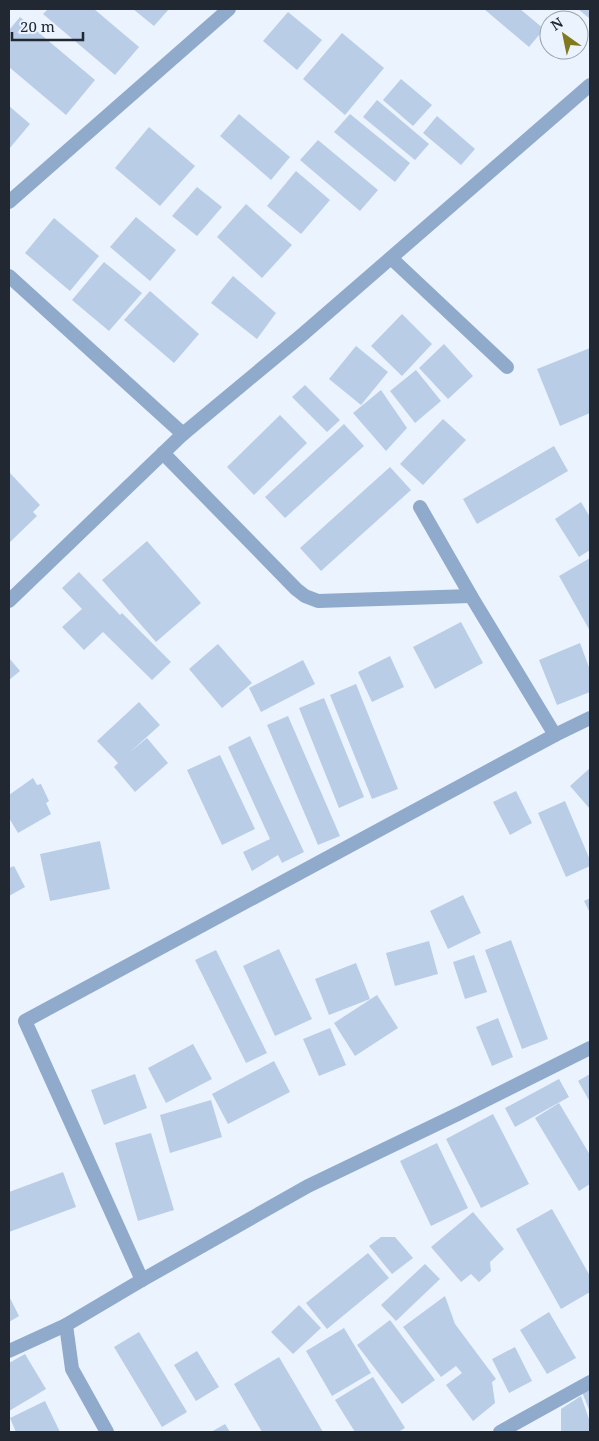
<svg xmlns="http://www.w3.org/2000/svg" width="599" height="1441" viewBox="0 0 599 1441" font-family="'Noto Serif',serif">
	<rect width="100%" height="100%" fill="#ebf4fe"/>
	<g fill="#b9cde6">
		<path d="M48 9H94L139 47 115 75 43 14Z"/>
		<path d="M133 9H169L154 26Z"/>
		<path d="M484 9H520L544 29 529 47Z"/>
		<path d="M578 9H590V19Z"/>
		<path d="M288 12 322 40 297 70 263 41Z"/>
		<path d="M20 17 95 80 66 115 9 67V30Z"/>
		<path d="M342 33 384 68 345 115 303 79Z"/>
		<path d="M401 79 432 105 413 126 383 100Z"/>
		<path d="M377 100 429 144 415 160 363 117Z"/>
		<path d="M9 106 30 124 9 149Z"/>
		<path d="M239 114 290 157 271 180 220 136Z"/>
		<path d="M350 114 410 163 395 182 334 132Z"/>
		<path d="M437 116 475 149 461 165 423 133Z"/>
		<path d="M149 127 195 166 160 206 115 168Z"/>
		<path d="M318 140 378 190 360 211 300 160Z"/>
		<path d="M296 171 330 200 301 234 267 206Z"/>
		<path d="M197 187 222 207 197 236 172 216Z"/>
		<path d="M246 204 292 245 262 278 217 237Z"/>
		<path d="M136 217 176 250 150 281 110 247Z"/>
		<path d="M54 218 99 256 70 291 25 253Z"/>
		<path d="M104 262 142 293 109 331 72 300Z"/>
		<path d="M233 276 276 313 257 339 211 303Z"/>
		<path d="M150 291 199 334 174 363 124 320Z"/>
		<path d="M402 314 432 344 402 376 371 346Z"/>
		<path d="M444 344 473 376 448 399 419 368Z"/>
		<path d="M356 346 388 372 361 405 329 379Z"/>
		<path d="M590 348V413L560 426 537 369Z"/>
		<path d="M416 370 441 401 415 423 390 391Z"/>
		<path d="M305 385 340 420 327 432 292 397Z"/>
		<path d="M381 390 407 428 386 451 353 413Z"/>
		<path d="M280 415 307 443 254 495 227 467Z"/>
		<path d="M443 419 466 440 423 485 400 464Z"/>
		<path d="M344 424 364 446 285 518 265 497Z"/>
		<path d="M554 446 568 471 477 524 463 499Z"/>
		<path d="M390 467 411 490 321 571 300 548Z"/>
		<path d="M9 472 40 505 33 512 37 516 9 543Z"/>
		<path d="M581 502 590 517V550L579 557 555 519Z"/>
		<path d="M147 541 201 603 156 642 102 580Z"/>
		<path d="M590 558V631L559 576Z"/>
		<path d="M79 572 120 615 122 613 171 662 152 680 103 632 84 650 62 627 82 609 62 588Z"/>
		<path d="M461 622 483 663 435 689 413 647Z"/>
		<path d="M580 643 590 670V692L557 705 539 660Z"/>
		<path d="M218 644 252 683 222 708 189 669Z"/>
		<path d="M390 656 404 687 372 702 358 672Z"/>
		<path d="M9 658 20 671 9 680Z"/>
		<path d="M303 660 315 684 261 712 249 688Z"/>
		<path d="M356 684 398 789 372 799 330 695Z"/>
		<path d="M324 698 364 797 339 808 299 708Z"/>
		<path d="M139 702 160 725 129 753 147 738 168 763 135 792 114 767 118 763 97 741Z"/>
		<path d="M288 716 340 836 318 845 267 725Z"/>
		<path d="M250 736 304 852 282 863 278 855 252 871 243 852 270 839 228 747Z"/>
		<path d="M220 755 255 829 222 845 187 770Z"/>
		<path d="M590 768V809L570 786Z"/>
		<path d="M33 778 37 785 41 784 49 801 46 803 51 814 18 833 9 818V795Z"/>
		<path d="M516 791 532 823 510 835 493 802Z"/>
		<path d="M565 801 590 860V866L566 877 538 813Z"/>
		<path d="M100 841 110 889 50 901 40 854Z"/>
		<path d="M14 866 25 887 9 896V868Z"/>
		<path d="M463 895 481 933 448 949 430 911Z"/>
		<path d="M590 898V913L584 901Z"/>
		<path d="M511 940 548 1039 522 1049 485 950Z"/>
		<path d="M429 941 438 974 395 986 386 953Z"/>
		<path d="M279 949 312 1019 275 1036 243 966Z"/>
		<path d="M216 950 267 1053 246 1063 195 960Z"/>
		<path d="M474 955 487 992 465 999 453 962Z"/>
		<path d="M356 963 370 999 329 1015 315 979Z"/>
		<path d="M377 995 398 1028 355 1056 334 1023Z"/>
		<path d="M498 1018 513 1057 492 1066 476 1027Z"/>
		<path d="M330 1028 346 1065 319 1076 303 1039Z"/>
		<path d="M193 1044 212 1079 166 1103 148 1068Z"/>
		<path d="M274 1061 290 1092 228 1124 212 1094Z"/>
		<path d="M135 1074 147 1108 104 1125 91 1090Z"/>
		<path d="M590 1074V1102L578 1081Z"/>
		<path d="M559 1079 569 1097 515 1127 505 1108Z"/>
		<path d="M211 1100 222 1137 170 1153 160 1115Z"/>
		<path d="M559 1103 590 1155V1184L579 1191 535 1118Z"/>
		<path d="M493 1114 529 1184 481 1208 446 1139Z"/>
		<path d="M151 1133 174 1210 138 1221 115 1143Z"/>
		<path d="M437 1143 468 1208 431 1226 400 1161Z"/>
		<path d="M63 1172 76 1207 9 1232V1192Z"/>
		<path d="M552 1209 590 1276V1292L561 1309 516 1229Z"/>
		<path d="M473 1212 504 1249 490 1262 491 1271 479 1282 471 1274 461 1282 431 1247Z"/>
		<path d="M381 1237H395L413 1258 392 1274 369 1246Z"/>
		<path d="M368 1253 389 1278 327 1329 306 1303Z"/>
		<path d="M425 1264 440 1279 396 1321 381 1305Z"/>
		<path d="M9 1296 19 1316 9 1322Z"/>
		<path d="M445 1296 455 1324 496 1379 492 1382 495 1403 473 1421 446 1385 462 1373 456 1366 441 1377 403 1327Z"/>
		<path d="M299 1305 321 1328 293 1354 271 1332Z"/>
		<path d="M549 1312 576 1358 547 1374 520 1330Z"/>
		<path d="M390 1320 435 1380 402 1404 357 1345Z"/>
		<path d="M344 1328 371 1373 332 1396 306 1351Z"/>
		<path d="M139 1332 187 1412 162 1427 114 1347Z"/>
		<path d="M515 1347 532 1381 509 1393 492 1359Z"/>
		<path d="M197 1351 219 1387 196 1401 174 1365Z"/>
		<path d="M25 1354 46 1389 9 1411V1363Z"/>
		<path d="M279 1357 323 1432H262L234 1384Z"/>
		<path d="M373 1377 405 1428 398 1432H355L335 1400Z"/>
		<path d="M590 1389V1412L582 1392Z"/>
		<path d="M581 1396 590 1422V1432H566L561 1431V1409Z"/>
		<path d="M45 1401 60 1432H16L10 1418Z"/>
		<path d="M225 1424 230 1432H211Z"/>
	</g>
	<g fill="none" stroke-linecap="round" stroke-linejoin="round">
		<g stroke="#90aacb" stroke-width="14">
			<path d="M9 202 229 9"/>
			<path d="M391 258 507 367"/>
			<path d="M9 276 183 434"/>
			<path d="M163 453 296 589 305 596 318 601 471 596"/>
			<path d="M420 507 471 596 555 735"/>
			<path d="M9 601 183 434 302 335 590 85"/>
			<path d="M142 1280 25 1021 555 735 590 718"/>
			<path d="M9 1351 66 1325"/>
			<path d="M107 1432 72 1369 66 1325 142 1280 308 1186 458 1114 590 1048"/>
			<path d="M500 1432 590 1382"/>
		</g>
	</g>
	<rect width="599" height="1441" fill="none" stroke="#212832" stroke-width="20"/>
	<g transform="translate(564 35) rotate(327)"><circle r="24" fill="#ebf4fe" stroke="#9aa2ac"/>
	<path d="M0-4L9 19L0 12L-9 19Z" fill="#81791e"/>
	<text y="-8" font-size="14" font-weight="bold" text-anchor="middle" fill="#212832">N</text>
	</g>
	<path d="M12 32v8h71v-8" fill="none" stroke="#212832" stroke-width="2.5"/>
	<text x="20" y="32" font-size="15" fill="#212832" stroke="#ebf4fe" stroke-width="4" paint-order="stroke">20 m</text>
</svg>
